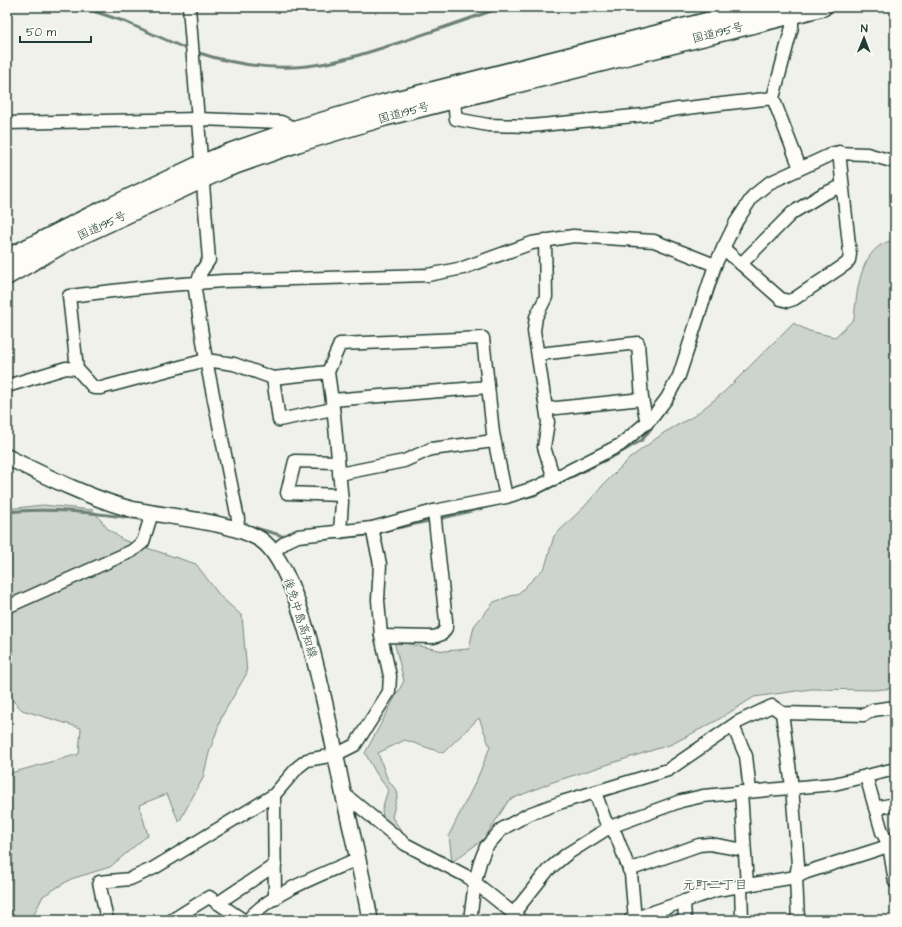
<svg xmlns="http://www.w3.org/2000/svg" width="902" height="927" viewBox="0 0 902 927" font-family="'Architects Daughter','Klee One',sans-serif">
	<rect width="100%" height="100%" fill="#f0f1eb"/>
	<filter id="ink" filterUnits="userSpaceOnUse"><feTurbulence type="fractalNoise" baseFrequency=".025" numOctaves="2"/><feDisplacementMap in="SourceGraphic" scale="8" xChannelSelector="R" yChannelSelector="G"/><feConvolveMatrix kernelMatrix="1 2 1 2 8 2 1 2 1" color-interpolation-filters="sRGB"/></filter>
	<g filter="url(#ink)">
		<g fill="#cdd3cd" stroke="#768880">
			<path d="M895 240V688L874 690 811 689 754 697 716 721 672 744 553 782 509 800 484 839 452 862 449 835 477 779 490 747 479 718 443 753 405 740 378 753 387 778 398 793 392 817 409 842 383 819 382 809 388 790 376 773 365 753 404 681 394 641 444 651 469 649 474 626 494 602 519 593 545 567 554 536 586 505 603 485 630 458 665 432 694 416 724 392 793 323 809 331 835 337 854 319C857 290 860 245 895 240Z"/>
			<path d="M43 505 93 510 107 528 123 540 196 564 220 596 242 616 247 673 222 716 209 753 203 778 179 822 167 794 139 805 148 835 110 867 71 879 43 896 31 920H7V774L79 754 81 728 22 710 7 695V509Z"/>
		</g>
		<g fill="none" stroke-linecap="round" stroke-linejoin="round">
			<g stroke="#6c8077" stroke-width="3">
				<path d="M81 7 123 21 189 50"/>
				<path d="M196 52C232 64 269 70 307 66 338 63 369 52 398 43 433 31 467 20 502 7"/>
				<path d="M737 233 747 215"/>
				<path d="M691 358 722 264"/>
				<path d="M7 512C53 507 101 514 146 520"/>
				<path d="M439 519 535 495 618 454 642 440 666 409"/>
				<path d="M168 523 204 529 207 528"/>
				<path d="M249 526 280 535"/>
				<path d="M379 532 433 520"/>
				<path d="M325 539 369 535"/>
			</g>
			<defs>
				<g id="minor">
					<path d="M189 7 209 260 201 272 195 290 206 360 238 519 237 530"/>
					<path d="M787 7 792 15V27L773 98 800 168"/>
					<path d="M453 93 456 119 488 125 531 126 644 115 678 109 773 98"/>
					<path d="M7 123 198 119 281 122 296 129"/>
					<path d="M545 240 546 297 536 317 534 331 548 422 544 447 554 479"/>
					<path d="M723 248 781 299 788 301 794 299 846 264 849 260 850 254 839 152"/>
					<path d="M741 264 792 213 823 194 842 186"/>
					<path d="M539 354 638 343 642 399 647 423"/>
					<path d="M77 369 69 296 156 286 223 281 428 275 463 268 532 243 573 236 654 241 715 265"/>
					<path d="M273 378 279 420 333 409"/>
					<path d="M7 386 66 368 77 369 94 388H101L206 360 234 364 273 378 328 372"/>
					<path d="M332 400 488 387"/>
					<path d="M547 409 642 399"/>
					<path d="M337 462 295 461 287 493 341 495"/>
					<path d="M339 474 404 461 431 449 494 441"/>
					<path d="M340 532 342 502 334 415 328 372 340 344 483 338 493 433 506 497"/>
					<path d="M273 552 287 541 298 536 372 528 434 511 506 497 537 487 620 445 652 418 667 398 679 376 715 265 736 222 753 196 769 183 834 153 867 154 895 162"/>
					<path d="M7 607 132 551 143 542 152 513"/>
					<path d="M381 636 434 637 442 634 446 628V621L434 511"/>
					<path d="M782 713 792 787 798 865 796 877 798 920"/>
					<path d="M733 726 746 756 750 791"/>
					<path d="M866 776 882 832 889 845 895 882"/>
					<path d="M595 792 605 820 616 835 631 874 635 920"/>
					<path d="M741 792 747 885"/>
					<path d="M343 793 405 844 468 877 519 918"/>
					<path d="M274 795 275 899"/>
					<path d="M875 808 895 804"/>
					<path d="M629 870 699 845 710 844 744 850"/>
					<path d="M741 886 742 920"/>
					<path d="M684 901 685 920"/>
					<path d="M218 903 275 865"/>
					<path d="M107 920 99 882 130 879 154 868 274 795 298 767 307 760 335 755 355 745 389 692 390 676 381 636 378 600 380 564 372 528"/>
					<path d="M172 920 209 897 243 920"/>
					<path d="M248 920C269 893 326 873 357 859"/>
					<path d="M470 920 475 882 480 862 486 847 502 829 529 814 562 802 668 770 738 722 772 706 782 713 864 715 873 710 895 707"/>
					<path d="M514 920 513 914 548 870 567 854 610 827 681 801 703 796 834 784 895 769"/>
					<path d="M630 920 717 890 796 877 807 872 882 848 895 840"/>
				</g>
				<path id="major" d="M7 457C43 475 92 499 131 509 167 517 227 521 258 538 303 562 332 741 343 792 352 835 363 877 370 920"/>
				<g id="highway">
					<path d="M7 258 90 216 201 164 225 154 296 129 384 103 764 7"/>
					<path d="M7 276 65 243 227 168 298 143 385 117 823 7"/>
				</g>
			</defs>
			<use href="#minor" stroke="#1f3d34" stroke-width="15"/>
			<use href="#major" stroke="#1f3d34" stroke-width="18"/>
			<use href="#highway" stroke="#1f3d34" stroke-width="20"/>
			<use href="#minor" stroke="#fdfcf7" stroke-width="12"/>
			<use href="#major" stroke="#fdfcf7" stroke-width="15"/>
			<use href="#highway" stroke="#fdfcf7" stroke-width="17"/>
		</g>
	</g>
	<g text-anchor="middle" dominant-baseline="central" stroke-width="3.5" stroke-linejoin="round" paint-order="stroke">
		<g font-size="12" fill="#1f3d34" stroke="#fdfcf7">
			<text transform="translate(718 33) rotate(-14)">国道195号</text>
			<text transform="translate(404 113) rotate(-15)">国道195号</text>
			<text transform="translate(102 226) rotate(-25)">国道195号</text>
			<text transform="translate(300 618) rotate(72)">後免中島高知線</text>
		</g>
		<g font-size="13" fill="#1f3d34" stroke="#fdfcf7">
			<text x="715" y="885">元町二丁目</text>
		</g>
	</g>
	<rect width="902" height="927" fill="none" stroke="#fdfcf7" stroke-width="24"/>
	<rect x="12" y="12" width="878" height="903" fill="none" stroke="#1f3d34" stroke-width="1.5" filter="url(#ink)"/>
	<g transform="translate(864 38) rotate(1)" stroke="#fdfcf7" stroke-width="3" paint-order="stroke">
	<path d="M0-3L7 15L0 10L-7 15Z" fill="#1f3d34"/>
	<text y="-6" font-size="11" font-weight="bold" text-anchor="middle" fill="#1f3d34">N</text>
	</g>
	<path d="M20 36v6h71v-6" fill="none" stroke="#1f3d34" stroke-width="2"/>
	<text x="26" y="36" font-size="12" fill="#1f3d34" stroke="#fdfcf7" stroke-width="3" paint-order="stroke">50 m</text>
</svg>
